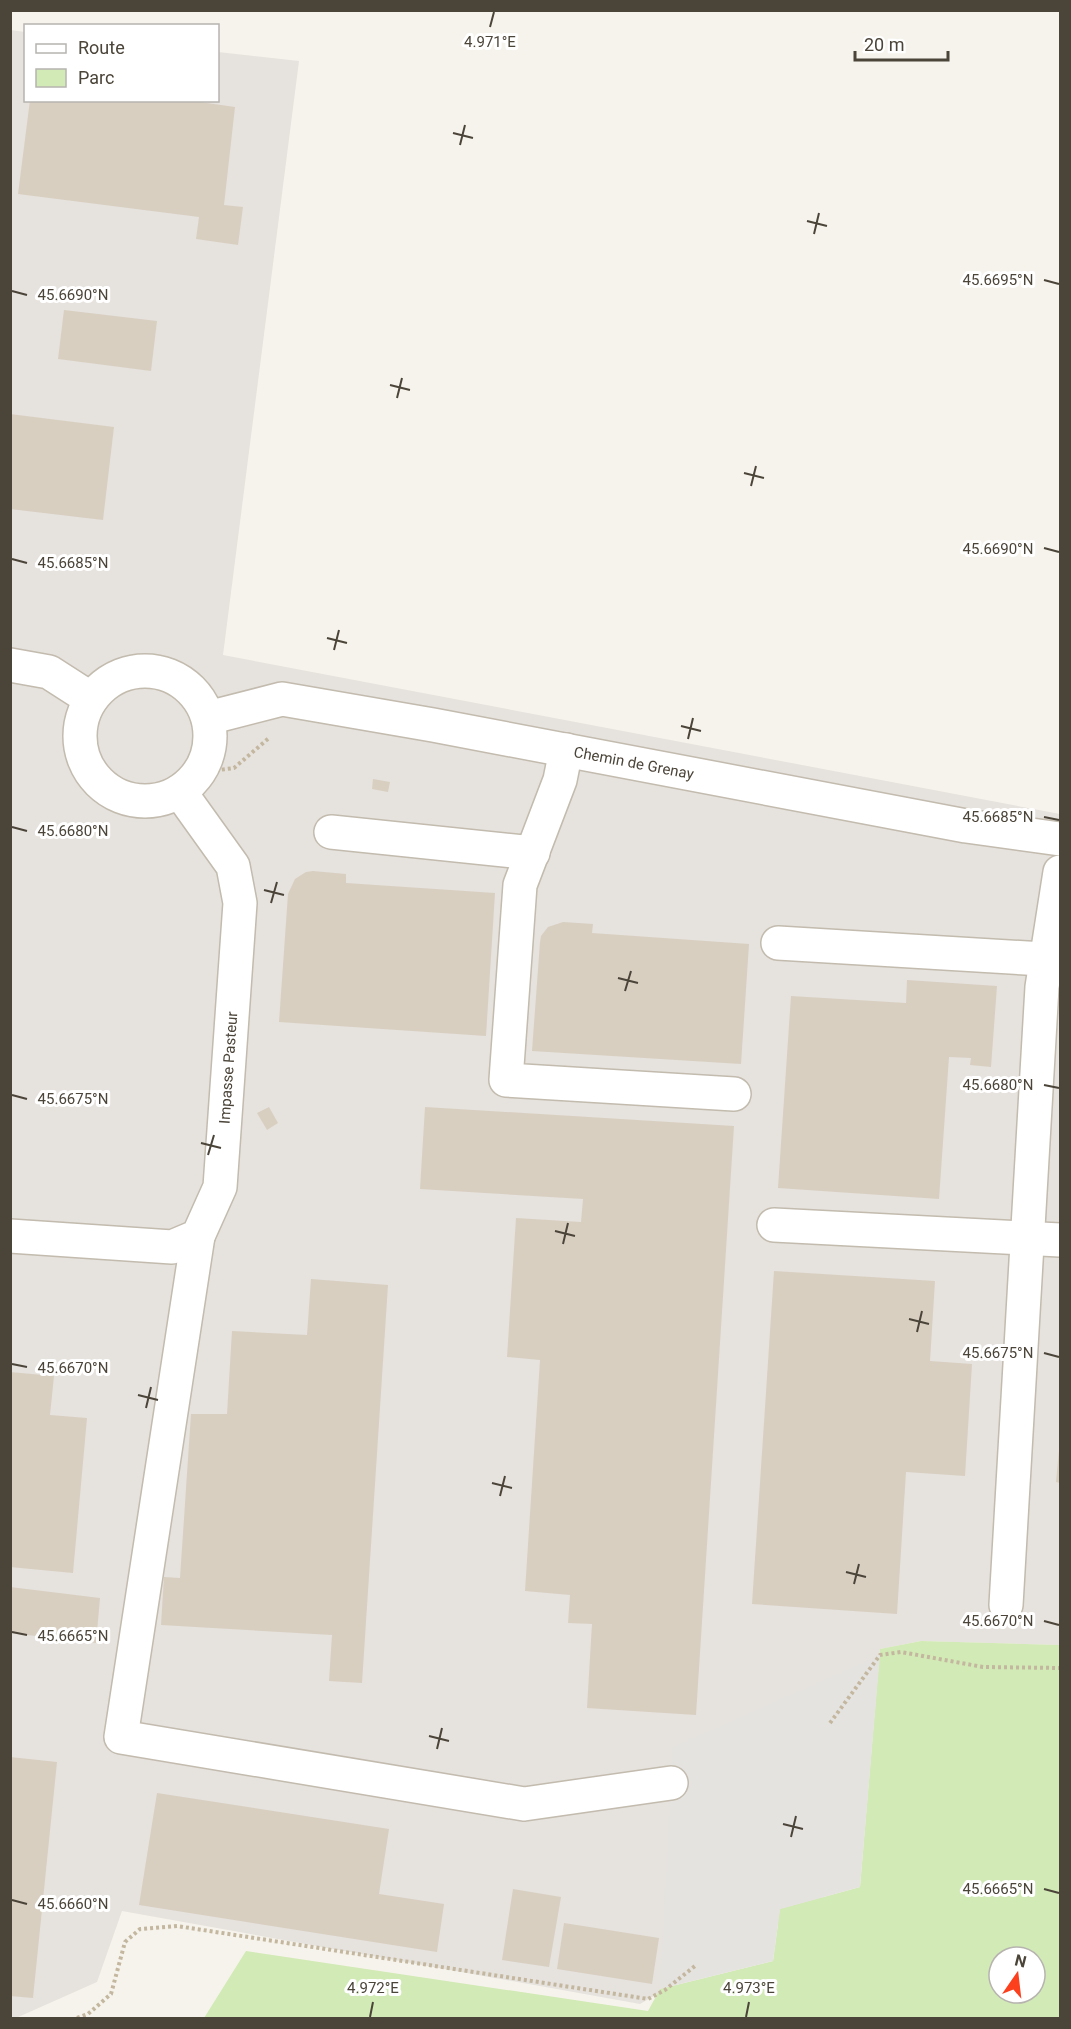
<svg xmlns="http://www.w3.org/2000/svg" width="1071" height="2029" viewBox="0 0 1071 2029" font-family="Roboto,sans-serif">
	<rect width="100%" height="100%" fill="#f6f3ec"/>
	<path fill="#e6e2dd" d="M10 30 25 32 26 100H218V52L299 61 223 655 1060 814V1645L921 1641 880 1649 857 1877 640 2004 122 1911 97 1982 16 2018H11Z"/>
	<path fill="#d2eab5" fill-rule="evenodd" d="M921 1641 1060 1645V2018H204L246 1951 648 2011 660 1989 773 1961 780 1909 860 1887 880 1649ZM999 1957H1035V1993H999Z"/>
	<path fill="#e5e3e0" d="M880 1655 860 1887 780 1909 773 1961 660 1989 673 1747Z"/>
	<g fill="#d8cfc1">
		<path d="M30 100H186L235 107 224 205 243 207 238 245 196 239 199 217 18 194Z"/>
		<path d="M64 310 157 321 151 371 58 359Z"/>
		<path d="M10 414 114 427 103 520 10 509Z"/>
		<path d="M373 779 390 782 388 792 372 789Z"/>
		<path d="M313 871 346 874V883L495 893 486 1036 279 1022 288 894 295 879 306 872Z"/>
		<path d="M563 922 593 924 592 933 749 944 741 1064 532 1051 540 942 541 936 548 927Z"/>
		<path d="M907 980 997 986 991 1067 970 1065 971 1058 949 1057 939 1199 778 1188 791 996 906 1003Z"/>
		<path d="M269 1107 278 1123 267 1130 257 1113Z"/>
		<path d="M425 1107 734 1126 696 1715 587 1708 592 1624 568 1623 570 1595 525 1591 540 1360 507 1357 516 1218 581 1222 583 1199 420 1189Z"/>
		<path d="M774 1271 935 1281 930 1361 972 1364 965 1476 906 1472 897 1614 752 1604Z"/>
		<path d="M311 1279 388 1285 362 1683 329 1681 332 1635 161 1625 164 1577 180 1578 191 1414H227L232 1331 307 1335Z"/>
		<path d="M10 1372 54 1376 50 1415 87 1418 73 1573 10 1567Z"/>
		<path d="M1059 1450H1060V1483L1056 1482Z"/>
		<path d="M10 1587 100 1598 96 1643 10 1633Z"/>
		<path d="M10 1757 57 1762 33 1998 10 1996Z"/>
		<path d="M157 1793 389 1829 379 1894 444 1904 437 1952 139 1905Z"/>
		<path d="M513 1889 561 1897 549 1967 502 1960Z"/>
		<path d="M564 1923 659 1938 652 1984 557 1969Z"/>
	</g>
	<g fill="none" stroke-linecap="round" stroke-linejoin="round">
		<defs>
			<g id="minor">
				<path d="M10 665 49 672 91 699"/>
				<circle cx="145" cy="736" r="65"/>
				<path id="s1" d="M208 718 282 699 433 725 966 826 1060 839"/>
				<path d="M566 750 560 780 520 885 506 1080 734 1094"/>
				<path d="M331 832 533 853"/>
				<path d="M778 943 1060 960"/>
				<path d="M774 1225 1060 1240"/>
				<path id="s2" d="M10 1236 172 1247 198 1236 220 1187 240 903 233 866 180 792"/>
				<path d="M198 1236 121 1737 524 1804 671 1783"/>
				<path d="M1006 1605 1042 987 1060 872"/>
			</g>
		</defs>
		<use href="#minor" stroke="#c2bbae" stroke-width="36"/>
		<g stroke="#c4b79f" stroke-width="4" stroke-dasharray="3 3" stroke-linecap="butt">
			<path d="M204 772 234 768 269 738"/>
			<path d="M830 1723 880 1655 901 1652 983 1667 1060 1668"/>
			<path d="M77 2018 88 2014 111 1994 125 1942 140 1929 177 1926 648 1999 665 1990 695 1966"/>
		</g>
		<use href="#minor" stroke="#fff" stroke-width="33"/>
	</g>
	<path fill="none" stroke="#4b4439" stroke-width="2" d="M490 27 494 12M453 133 473 138M460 145 465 125M807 221 827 226M814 234 819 213M1044 280 1059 284M12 291 27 295M390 385 410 390M397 398 402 378M744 473 764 478M751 486 756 466M1044 548 1059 552M12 559 27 563M327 638 347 643M334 650 339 630M681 726 701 731M688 739 693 718M1044 817 1059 820M12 827 27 831M264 890 284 895M271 903 277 882M618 978 638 983M625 991 631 971M1044 1085 1059 1088M12 1095 27 1099M201 1143 221 1148M208 1155 214 1135M555 1231 575 1236M563 1244 568 1223M909 1319 929 1324M917 1332 922 1311M1044 1353 1059 1357M12 1364 27 1367M138 1395 158 1400M146 1408 151 1387M492 1483 512 1488M500 1496 505 1476M846 1572 866 1577M854 1584 859 1564M1044 1621 1059 1625M12 1632 27 1635M429 1736 449 1741M437 1749 442 1728M783 1824 803 1829M791 1837 796 1816M1044 1889 1059 1893M12 1900 27 1904M370 2017 373 2002M746 2017 749 2002"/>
	<g text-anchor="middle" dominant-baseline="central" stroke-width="6" stroke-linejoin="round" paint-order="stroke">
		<g font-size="15" fill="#4b4439" stroke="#fff">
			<text stroke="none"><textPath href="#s1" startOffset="434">Chemin de Grenay</textPath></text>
			<text stroke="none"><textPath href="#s2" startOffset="364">Impasse Pasteur</textPath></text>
		</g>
	</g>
	<g font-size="15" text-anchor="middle" fill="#4b4439" stroke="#fff" stroke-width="6" stroke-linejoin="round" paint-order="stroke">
		<text x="490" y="47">4.971°E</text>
		<text x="998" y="285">45.6695°N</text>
		<text x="73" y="300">45.6690°N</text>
		<text x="998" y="554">45.6690°N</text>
		<text x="73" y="568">45.6685°N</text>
		<text x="998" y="822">45.6685°N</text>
		<text x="73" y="836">45.6680°N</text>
		<text x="998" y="1090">45.6680°N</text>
		<text x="73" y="1104">45.6675°N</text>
		<text x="998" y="1358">45.6675°N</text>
		<text x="73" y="1373">45.6670°N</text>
		<text x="998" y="1626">45.6670°N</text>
		<text x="73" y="1641">45.6665°N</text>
		<text x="998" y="1894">45.6665°N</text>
		<text x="73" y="1909">45.6660°N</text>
		<text x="373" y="1993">4.972°E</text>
		<text x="749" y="1993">4.973°E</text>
	</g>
	<rect width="1071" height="2029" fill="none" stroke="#4b4439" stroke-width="24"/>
	<rect x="24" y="24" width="195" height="78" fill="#ffffff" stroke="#b7b4b0" stroke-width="1.5"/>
	<rect x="36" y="44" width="30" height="9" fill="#ffffff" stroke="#b7b4b0" stroke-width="1.5"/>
	<text x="78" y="54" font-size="18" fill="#4b4439">Route</text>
	<rect x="36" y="69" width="30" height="18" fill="#d2eab5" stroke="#b7b4b0" stroke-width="1.5"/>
	<text x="78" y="84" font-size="18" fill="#4b4439">Parc</text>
	<g transform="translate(1017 1975) rotate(14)"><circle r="28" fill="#ffffff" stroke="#b7b4b0" stroke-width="1.5"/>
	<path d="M0-4.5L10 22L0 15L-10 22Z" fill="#fc3f1d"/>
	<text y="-9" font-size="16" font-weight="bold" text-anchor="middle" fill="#4b4439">N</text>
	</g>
	<path d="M855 51v9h93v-9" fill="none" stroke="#4b4439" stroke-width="3"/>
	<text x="864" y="51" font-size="18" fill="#4b4439" stroke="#ffffff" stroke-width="4.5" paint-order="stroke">20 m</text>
</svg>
